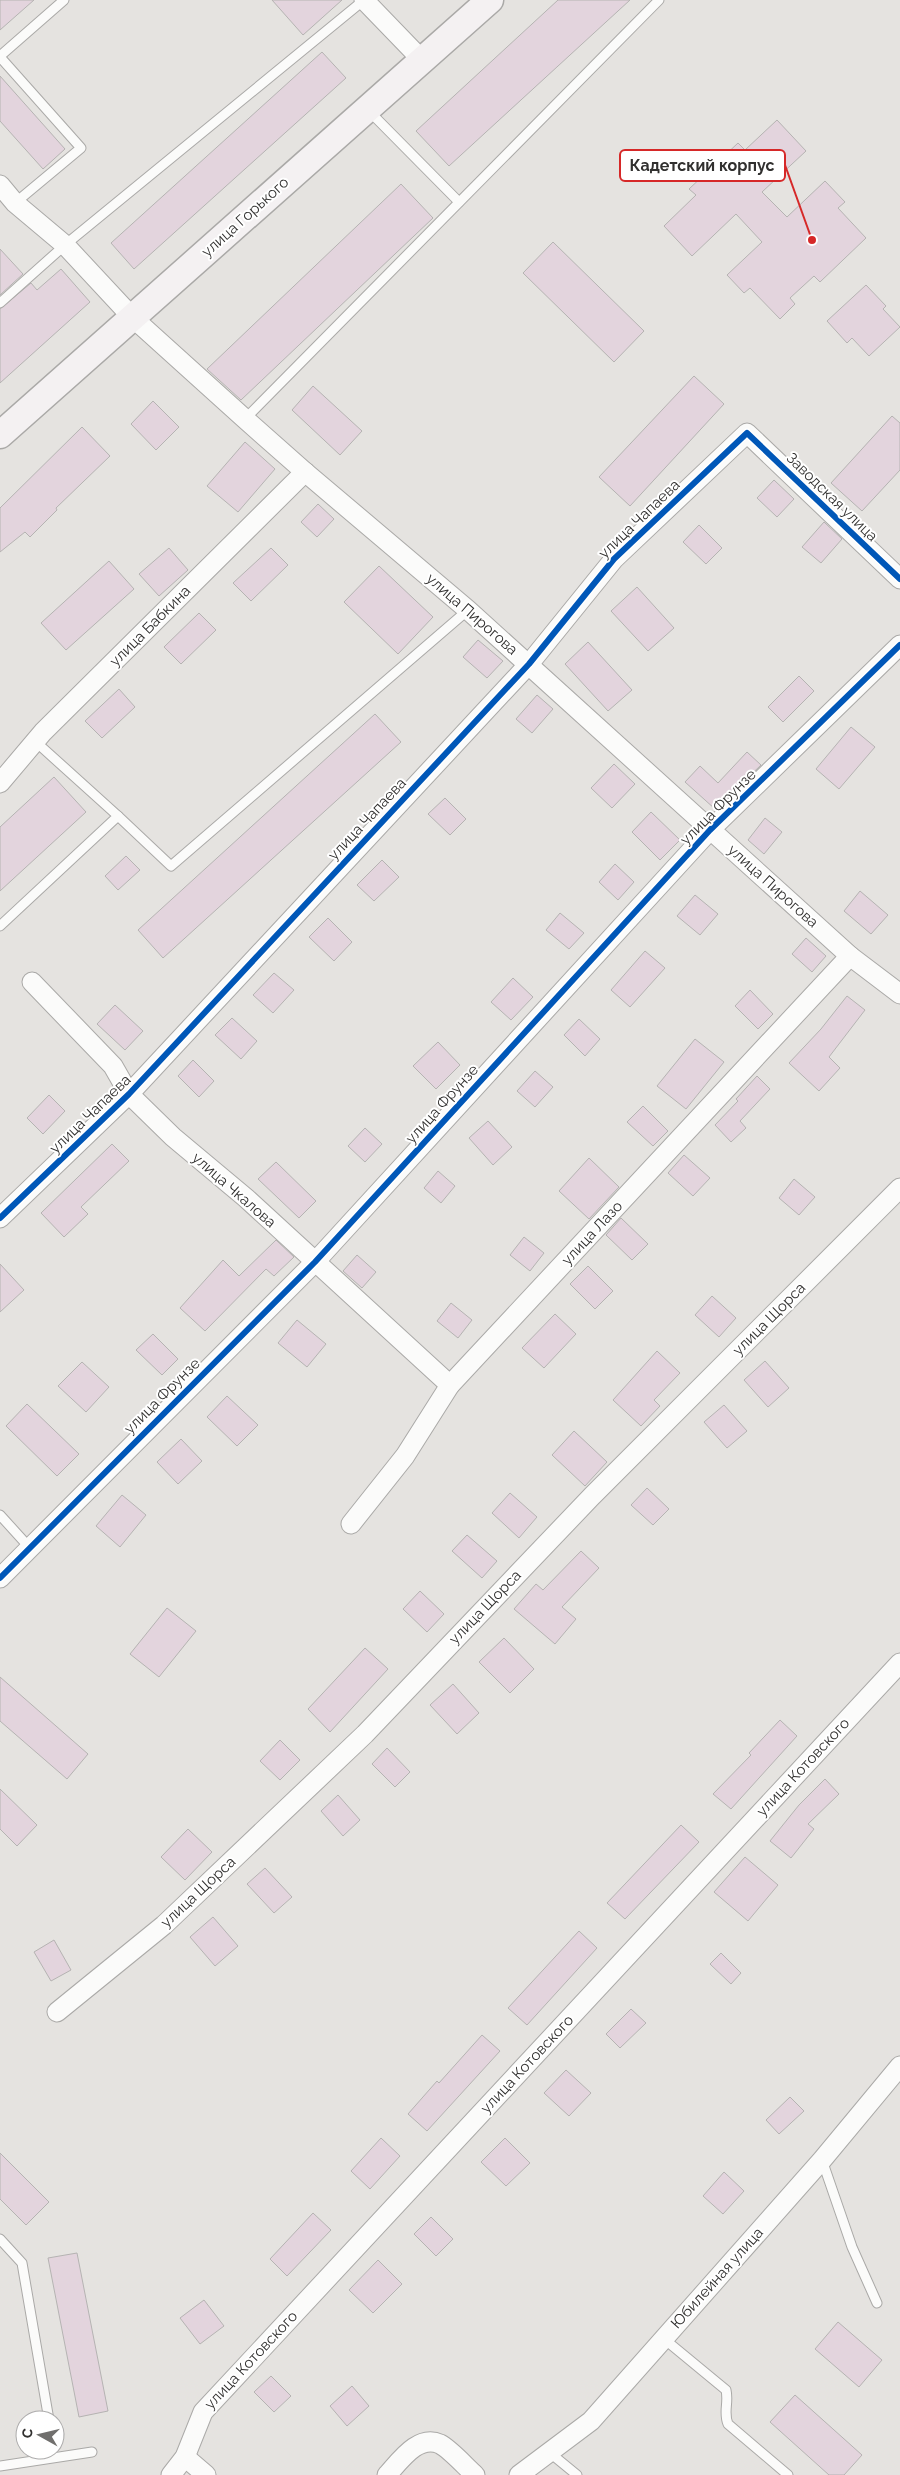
<svg xmlns="http://www.w3.org/2000/svg" width="900" height="2475" viewBox="0 0 900 2475" font-family="Raleway,sans-serif">
	<rect width="100%" height="100%" fill="#e5e3e0"/>
	<g fill="#e3d4dd" stroke="#b5b3b2">
		<path d="M0 0H34L0 30Z"/>
		<path d="M272 0H342L303 35Z"/>
		<path d="M558 0H630L449 166 416 131Z"/>
		<path d="M322 52 346 78 134 269 111 243Z"/>
		<path d="M0 76 65 149 43 169 0 121Z"/>
		<path d="M777 120 806 151 762 192 787 217 825 181 845 202 838 208 866 238 820 282 814 276 790 298 795 304 780 319 750 288 744 293 727 275 762 242 736 214 692 256 664 226 696 195 689 189 738 143 745 150Z"/>
		<path d="M401 184 433 218 241 400 207 369Z"/>
		<path d="M553 242 644 331 614 362 523 273Z"/>
		<path d="M0 249 23 274 0 295Z"/>
		<path d="M61 269 90 302 0 383V309L31 283 37 290Z"/>
		<path d="M866 285 886 306 883 309 900 327 869 356 852 338 847 343 827 321Z"/>
		<path d="M694 376 724 404 630 506 599 477Z"/>
		<path d="M313 386 362 431 340 455 292 410Z"/>
		<path d="M153 401 179 427 156 450 131 424Z"/>
		<path d="M892 416 900 423V470L862 511 831 483Z"/>
		<path d="M82 427 110 456 56 508 57 510 30 537 25 532 0 552V508Z"/>
		<path d="M245 442 275 469 238 512 207 486Z"/>
		<path d="M774 480 794 499 777 517 757 498Z"/>
		<path d="M318 504 334 519 317 537 301 522Z"/>
		<path d="M824 522 842 539 821 563 802 547Z"/>
		<path d="M699 525 722 548 706 564 683 542Z"/>
		<path d="M169 548 188 570 159 596 139 574Z"/>
		<path d="M271 548 288 565 251 601 233 583Z"/>
		<path d="M109 561 134 589 66 650 41 623Z"/>
		<path d="M379 566 433 617 398 654 344 602Z"/>
		<path d="M637 587 674 628 648 651 611 611Z"/>
		<path d="M199 613 216 630 181 664 164 647Z"/>
		<path d="M478 640 503 661 487 678 463 657Z"/>
		<path d="M588 642 632 690 608 711 565 664Z"/>
		<path d="M799 676 814 691 783 722 768 707Z"/>
		<path d="M119 689 135 707 102 738 85 721Z"/>
		<path d="M537 695 553 709 532 733 516 719Z"/>
		<path d="M375 714 401 742 163 958 138 930Z"/>
		<path d="M851 727 875 747 839 789 816 769Z"/>
		<path d="M747 752 761 765 715 809 685 782 700 766 718 783Z"/>
		<path d="M614 764 635 784 612 808 591 788Z"/>
		<path d="M54 777 86 812 0 891V827Z"/>
		<path d="M445 798 466 819 450 835 428 814Z"/>
		<path d="M651 812 680 840 660 860 632 832Z"/>
		<path d="M765 818 782 832 764 854 748 840Z"/>
		<path d="M126 856 140 870 118 890 105 876Z"/>
		<path d="M382 860 399 877 374 901 357 885Z"/>
		<path d="M615 864 634 882 618 900 599 882Z"/>
		<path d="M860 891 888 915 871 934 844 911Z"/>
		<path d="M695 895 718 914 700 935 677 916Z"/>
		<path d="M560 913 584 933 569 949 546 930Z"/>
		<path d="M328 918 352 942 334 961 309 937Z"/>
		<path d="M806 938 826 956 812 972 792 954Z"/>
		<path d="M645 951 665 968 630 1007 611 990Z"/>
		<path d="M274 973 294 990 273 1013 253 995Z"/>
		<path d="M513 978 533 997 511 1020 491 1002Z"/>
		<path d="M750 990 773 1014 758 1029 735 1006Z"/>
		<path d="M847 996 865 1010 829 1057 840 1068 819 1091 789 1063 821 1029Z"/>
		<path d="M115 1005 143 1031 125 1050 97 1024Z"/>
		<path d="M232 1018 257 1041 241 1059 215 1035Z"/>
		<path d="M579 1019 600 1039 585 1056 564 1035Z"/>
		<path d="M695 1039 724 1062 686 1109 657 1086Z"/>
		<path d="M438 1042 460 1065 436 1089 413 1066Z"/>
		<path d="M193 1060 214 1081 199 1097 178 1076Z"/>
		<path d="M535 1071 553 1087 535 1107 517 1091Z"/>
		<path d="M757 1076 770 1089 740 1121 746 1128 731 1142 715 1125 738 1101 736 1099Z"/>
		<path d="M49 1095 65 1111 43 1134 27 1118Z"/>
		<path d="M643 1106 668 1131 653 1146 627 1122Z"/>
		<path d="M488 1121 512 1147 493 1165 469 1138Z"/>
		<path d="M365 1128 382 1144 365 1162 348 1146Z"/>
		<path d="M112 1144 129 1161 81 1207 88 1214 64 1237 41 1213Z"/>
		<path d="M684 1155 710 1178 693 1196 668 1173Z"/>
		<path d="M589 1158 619 1187 589 1219 559 1191Z"/>
		<path d="M276 1162 316 1201 299 1218 258 1179Z"/>
		<path d="M438 1171 455 1186 441 1203 424 1188Z"/>
		<path d="M794 1179 815 1197 799 1215 779 1198Z"/>
		<path d="M621 1218 648 1244 632 1260 606 1235Z"/>
		<path d="M524 1237 544 1253 530 1271 510 1255Z"/>
		<path d="M276 1240 294 1257 274 1276 266 1269 205 1331 180 1308 223 1260 239 1276Z"/>
		<path d="M357 1255 376 1272 362 1288 343 1271Z"/>
		<path d="M0 1264 24 1290 0 1312Z"/>
		<path d="M588 1266 613 1291 595 1309 570 1284Z"/>
		<path d="M712 1296 736 1318 719 1337 695 1315Z"/>
		<path d="M451 1303 472 1320 458 1338 437 1321Z"/>
		<path d="M555 1314 576 1334 544 1368 522 1348Z"/>
		<path d="M297 1320 326 1344 307 1367 278 1343Z"/>
		<path d="M153 1334 178 1359 162 1375 136 1350Z"/>
		<path d="M657 1351 680 1373 654 1400 660 1406 641 1426 613 1400Z"/>
		<path d="M765 1361 789 1388 768 1407 744 1380Z"/>
		<path d="M82 1362 109 1387 86 1412 58 1386Z"/>
		<path d="M227 1396 258 1425 237 1446 207 1417Z"/>
		<path d="M27 1404 79 1454 57 1476 6 1426Z"/>
		<path d="M724 1405 747 1431 727 1448 704 1422Z"/>
		<path d="M574 1431 607 1462 585 1486 552 1455Z"/>
		<path d="M181 1439 202 1461 178 1484 157 1462Z"/>
		<path d="M647 1488 669 1509 653 1525 631 1505Z"/>
		<path d="M510 1493 537 1517 519 1538 492 1513Z"/>
		<path d="M122 1495 146 1515 120 1547 96 1526Z"/>
		<path d="M467 1535 497 1561 482 1578 452 1551Z"/>
		<path d="M581 1551 599 1568 562 1607 576 1619 555 1644 514 1609 536 1584 543 1590Z"/>
		<path d="M420 1591 444 1614 427 1632 403 1609Z"/>
		<path d="M167 1608 196 1631 159 1677 130 1654Z"/>
		<path d="M504 1638 534 1669 510 1693 479 1662Z"/>
		<path d="M365 1648 388 1669 330 1732 308 1709Z"/>
		<path d="M0 1677 88 1754 67 1779 0 1721Z"/>
		<path d="M453 1684 479 1713 457 1734 430 1705Z"/>
		<path d="M780 1720 797 1736 731 1809 713 1794 751 1755 749 1753Z"/>
		<path d="M280 1740 300 1760 280 1780 260 1761Z"/>
		<path d="M387 1748 410 1772 395 1787 372 1764Z"/>
		<path d="M825 1779 839 1794 808 1824 814 1829 791 1858 770 1841 799 1805Z"/>
		<path d="M0 1789 37 1825 17 1846 0 1829Z"/>
		<path d="M338 1795 360 1820 343 1836 321 1811Z"/>
		<path d="M681 1825 699 1842 625 1919 607 1903Z"/>
		<path d="M188 1829 212 1852 185 1880 161 1857Z"/>
		<path d="M745 1857 778 1885 748 1921 714 1892Z"/>
		<path d="M265 1868 292 1897 274 1913 247 1884Z"/>
		<path d="M213 1917 238 1946 215 1966 190 1937Z"/>
		<path d="M579 1931 597 1948 527 2025 508 2008Z"/>
		<path d="M54 1940 71 1970 51 1981 34 1952Z"/>
		<path d="M721 1953 741 1973 731 1984 710 1964Z"/>
		<path d="M631 2009 646 2023 620 2048 606 2034Z"/>
		<path d="M482 2035 500 2051 427 2131 408 2114 437 2081 439 2083Z"/>
		<path d="M566 2070 591 2093 569 2116 544 2093Z"/>
		<path d="M790 2097 804 2111 779 2134 766 2120Z"/>
		<path d="M381 2138 400 2156 370 2189 351 2171Z"/>
		<path d="M505 2138 530 2163 506 2186 481 2162Z"/>
		<path d="M0 2153 49 2202 26 2225 0 2199Z"/>
		<path d="M724 2172 744 2191 723 2214 703 2196Z"/>
		<path d="M313 2213 331 2230 287 2276 270 2259Z"/>
		<path d="M431 2217 453 2239 436 2256 414 2234Z"/>
		<path d="M77 2253 108 2411 79 2417 48 2258Z"/>
		<path d="M378 2260 402 2284 373 2313 349 2290Z"/>
		<path d="M204 2300 224 2326 200 2344 180 2318Z"/>
		<path d="M838 2322 882 2360 859 2387 815 2349Z"/>
		<path d="M271 2376 291 2396 274 2412 254 2392Z"/>
		<path d="M352 2386 369 2406 347 2426 330 2406Z"/>
		<path d="M795 2395 862 2455 844 2475H829L770 2422Z"/>
	</g>
	<g fill="none" stroke-linecap="round" stroke-linejoin="round">
		<defs>
			<g id="lane">
				<path d="M0 56 64 0"/>
				<path d="M0 57 81 148 15 203"/>
				<path d="M369 111 459 202"/>
				<path d="M0 303 65 245 364 0"/>
				<path d="M245 419 659 0"/>
				<path d="M118 816 171 866 468 610"/>
				<path d="M0 926 118 816 36 742"/>
				<path d="M0 1515 29 1547"/>
				<path d="M822 2160 852 2247 877 2303"/>
				<path d="M0 2239 22 2263 49 2420"/>
				<path d="M663 2338 726 2390C729 2403 723 2412 728 2424L788 2475"/>
				<path d="M549 2452 577 2475"/>
				<path d="M0 2466 92 2452"/>
			</g>
			<g id="street">
				<path d="M364 0 422 60"/>
				<path d="M0 185 15 203 65 245 132 317 245 419 305 472 468 610 850 956 900 994"/>
				<path d="M0 783 43 732 305 472"/>
				<path d="M32 982 113 1066 129 1094 173 1137 246 1198 450 1385"/>
				<path d="M0 1218 129 1094 529 664 614 559 747 433 900 579"/>
				<path d="M351 1524 405 1456 450 1385 850 956"/>
				<path d="M0 1578 315 1262 710 830 900 645"/>
				<path d="M57 2012 164 1925 365 1734 592 1496 900 1188"/>
				<path d="M185 2457 206 2475"/>
				<path d="M171 2475 185 2457 203 2412 900 1663"/>
				<path d="M387 2475C400 2461 418 2434 440 2444 450 2449 466 2467 475 2475"/>
				<path d="M519 2475 591 2421 822 2160 900 2066"/>
			</g>
			<path id="secondary" d="M0 435 490 0"/>
		</defs>
		<use href="#lane" stroke="#aaa9a7" stroke-width="11"/>
		<use href="#street" stroke="#aaa9a7" stroke-width="21"/>
		<use href="#secondary" stroke="#aaa9a7" stroke-width="29"/>
		<use href="#lane" stroke="#fbfbfa" stroke-width="9"/>
		<use href="#street" stroke="#fbfbfa" stroke-width="19"/>
		<use href="#secondary" stroke="#f4f1f2" stroke-width="26"/>
		<defs>
			<g id="cycleway">
				<path d="M0 1218 129 1094 529 664 614 559 747 433 900 579"/>
				<path d="M0 1578 315 1262 710 830 900 645"/>
			</g>
		</defs>
		<use href="#cycleway" stroke="#fff" stroke-width="9"/>
		<use href="#cycleway" stroke="#0057b8" stroke-width="6"/>
	</g>
	<g text-anchor="middle" dominant-baseline="central" stroke-width="4" stroke-linejoin="round" paint-order="stroke">
		<g font-size="15" fill="#31302f" stroke="#fff">
			<text transform="translate(245 217) rotate(-42)">улица Горького</text>
			<text transform="translate(832 497) rotate(44)">Заводская улица</text>
			<text transform="translate(639 519) rotate(-44)">улица Чапаева</text>
			<text transform="translate(472 614) rotate(41)">улица Пирогова</text>
			<text transform="translate(150 626) rotate(-45)">улица Бабкина</text>
			<text transform="translate(718 807) rotate(-45)">улица Фрунзе</text>
			<text transform="translate(367 819) rotate(-47)">улица Чапаева</text>
			<text transform="translate(773 886) rotate(42)">улица Пирогова</text>
			<text transform="translate(442 1104) rotate(-48)">улица Фрунзе</text>
			<text transform="translate(90 1114) rotate(-44)">улица Чапаева</text>
			<text transform="translate(234 1190) rotate(41)">улица Чкалова</text>
			<text transform="translate(592 1233) rotate(-47)">улица Лазо</text>
			<text transform="translate(769 1319) rotate(-45)">улица Щорса</text>
			<text transform="translate(162 1396) rotate(-45)">улица Фрунзе</text>
			<text transform="translate(485 1607) rotate(-46)">улица Щорса</text>
			<text transform="translate(803 1767) rotate(-47)">улица Котовского</text>
			<text transform="translate(198 1892) rotate(-43)">улица Щорса</text>
			<text transform="translate(527 2064) rotate(-47)">улица Котовского</text>
			<text transform="translate(717 2278) rotate(-48)">Юбилейная улица</text>
			<text transform="translate(251 2360) rotate(-47)">улица Котовского</text>
		</g>
	</g>
	<path fill="none" stroke="#d62828" stroke-width="2" d="M812 240L785 165"/>
	<circle fill="#d62828" stroke="#fff" stroke-width="2" cx="812" cy="240" r="5"/>
	<rect fill="#fff" stroke="#d62828" stroke-width="2" x="620" y="150" width="165" height="31" rx="5"/>
	<g font-size="16" text-anchor="middle" font-weight="bold" fill="#31302f">
		<text x="702" y="171">Кадетский корпус</text>
	</g>
	<g transform="translate(40 2435) rotate(278)"><circle r="24" fill="#ffffff" stroke="#adacac"/>
	<path d="M0-4L9 19L0 12L-9 19Z" fill="#706f6d"/>
	<text y="-8" font-size="14" font-weight="bold" text-anchor="middle" fill="#31302f">С</text>
	</g>
</svg>
